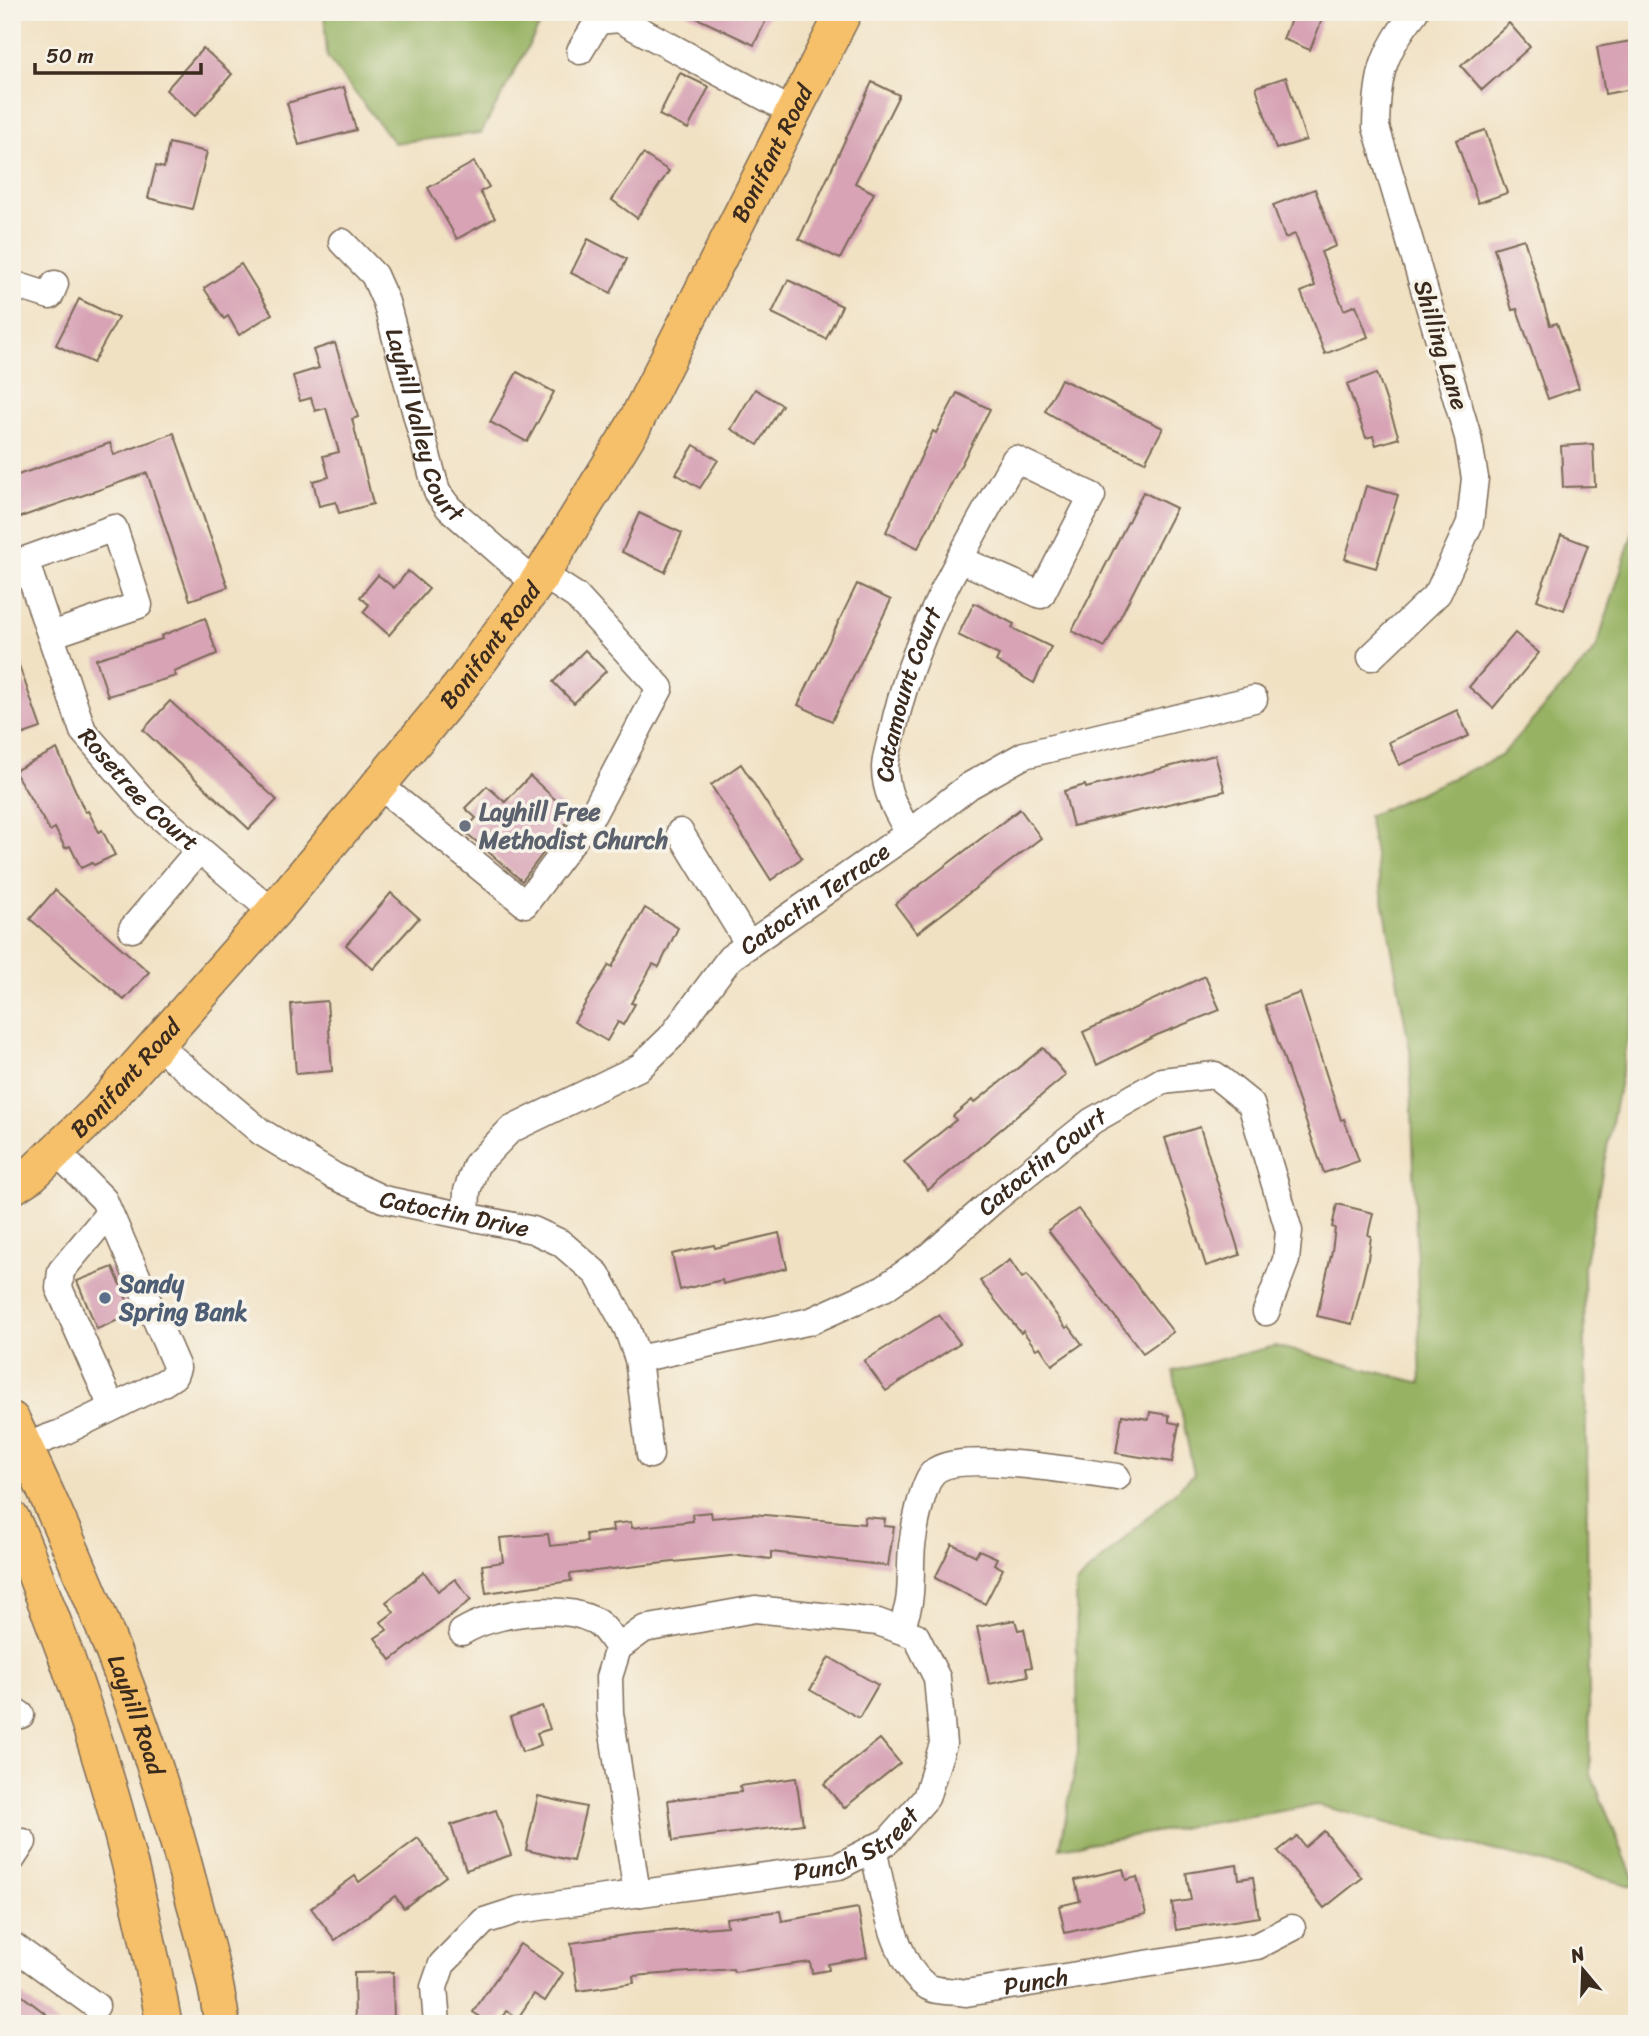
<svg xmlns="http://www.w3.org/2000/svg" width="1649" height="2036" viewBox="0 0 1649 2036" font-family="Sriracha,sans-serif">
	<rect width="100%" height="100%" fill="#f7f3e8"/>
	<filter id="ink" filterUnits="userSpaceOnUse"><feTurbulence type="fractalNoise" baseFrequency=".0143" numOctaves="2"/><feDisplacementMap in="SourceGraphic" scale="14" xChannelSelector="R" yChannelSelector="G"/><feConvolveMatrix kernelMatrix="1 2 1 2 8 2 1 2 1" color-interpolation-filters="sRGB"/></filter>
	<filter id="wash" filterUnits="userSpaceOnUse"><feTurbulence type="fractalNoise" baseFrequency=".00686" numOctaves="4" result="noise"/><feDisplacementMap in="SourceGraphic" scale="28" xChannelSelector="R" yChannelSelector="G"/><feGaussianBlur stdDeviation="1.57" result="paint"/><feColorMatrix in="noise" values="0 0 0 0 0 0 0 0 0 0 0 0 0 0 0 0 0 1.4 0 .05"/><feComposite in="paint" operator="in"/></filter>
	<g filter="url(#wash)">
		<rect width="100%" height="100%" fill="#f1e1c3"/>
		<g fill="#97b264" stroke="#696e41" stroke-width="2">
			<path d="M324 12H547L481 133 394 143 327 57Z"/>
			<path d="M1637 519V993L1584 1267 1590 1772 1637 1887 1317 1805 1060 1848 1078 1752 1076 1584 1194 1474 1173 1371 1275 1346 1421 1383 1410 1050 1368 816 1501 756 1596 649Z"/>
		</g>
		<g id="blocks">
			<g fill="#d7a3b5">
				<path d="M684 12H770L754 45Z"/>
				<path d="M1294 12H1325L1310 50 1283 39Z"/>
				<path d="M1509 23 1530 47 1482 90 1461 66Z"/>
				<path d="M1637 40V88L1605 94 1597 47Z"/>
				<path d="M203 48 232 74 195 116 166 90Z"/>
				<path d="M680 73 709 87 688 129 659 115Z"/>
				<path d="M1286 77 1306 140 1276 149 1256 87Z"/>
				<path d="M872 82 899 95 855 183 874 193 840 259 799 239Z"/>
				<path d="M344 87 356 130 299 145 287 103Z"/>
				<path d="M1485 130 1507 193 1478 203 1456 140Z"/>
				<path d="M169 143 207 152 192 209 148 198 156 166 164 168Z"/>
				<path d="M643 154 669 171 637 218 612 200Z"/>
				<path d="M474 162 489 187 480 192 495 218 457 239 428 188Z"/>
				<path d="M1315 189 1336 246 1321 252 1344 310 1356 305 1368 337 1325 354 1301 292 1315 286 1295 234 1285 238 1273 205Z"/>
				<path d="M588 239 627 259 611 293 571 273Z"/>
				<path d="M1524 239 1550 325 1557 323 1579 388 1548 399 1517 309 1512 310 1494 248Z"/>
				<path d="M241 264 272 314 239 335 228 316 224 319 204 288Z"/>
				<path d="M788 280 842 306 826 339 772 313Z"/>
				<path d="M79 299 118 318 93 363 56 345Z"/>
				<path d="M335 343 358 417 352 419 373 504 339 513 336 502 319 506 313 481 329 477 323 456 339 452 326 408 315 411 311 398 300 401 293 376 319 368 313 350Z"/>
				<path d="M517 372 554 392 527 442 490 422Z"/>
				<path d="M1377 373 1399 438 1376 445 1373 436 1366 438 1347 384Z"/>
				<path d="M1061 379 1163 428 1145 462 1082 433 1045 411Z"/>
				<path d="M755 389 782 405 758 445 731 429Z"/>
				<path d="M957 393 990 409 918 548 886 532 933 431 936 433Z"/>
				<path d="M174 433 228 587 190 600 147 473 12 520V477L110 443 114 455Z"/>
				<path d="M1593 444 1595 486 1563 487 1561 446Z"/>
				<path d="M694 445 718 460 700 488 676 474Z"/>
				<path d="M1366 486 1398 495 1376 568 1345 559Z"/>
				<path d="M1143 492 1176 508 1105 647 1072 631Z"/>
				<path d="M639 513 682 533 665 572 622 552Z"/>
				<path d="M1561 535 1588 545 1564 610 1537 600Z"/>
				<path d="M408 571 429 589 389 635 363 612 369 605 360 597 378 575 394 588Z"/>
				<path d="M857 584 891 600 832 721 798 705Z"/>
				<path d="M974 603 1014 624 1012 628 1051 647 1034 683 996 661 999 655 958 635Z"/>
				<path d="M205 618 217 654 174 672 176 676 108 696 96 659 162 639 161 636Z"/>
				<path d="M1515 633 1539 653 1493 708 1469 687Z"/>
				<path d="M585 650 606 671 574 703 553 682Z"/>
				<path d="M12 654H15L41 728 12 738Z"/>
				<path d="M170 701 277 800 249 829 143 730Z"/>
				<path d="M1457 710 1469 736 1399 765 1389 742Z"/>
				<path d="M57 749 85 812 88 811 99 832 102 830 115 855 94 865 92 863 81 868 70 846 65 848 55 828 50 831 14 771Z"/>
				<path d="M1215 755 1225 791 1073 826 1064 791 1085 785 1086 788Z"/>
				<path d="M741 764 802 858 771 880 711 785Z"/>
				<path d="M530 776 572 815 522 881 464 831 476 818 465 808 487 786 505 802Z"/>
				<path d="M1020 809 1041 838 917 933 895 904Z"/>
				<path d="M55 890 149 972 124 1000 30 919Z"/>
				<path d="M391 893 419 918 373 969 346 945Z"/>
				<path d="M645 908 678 928 659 967 653 964 631 1003 635 1004 623 1025 618 1022 607 1041 574 1022 609 965 612 967Z"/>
				<path d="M1205 976 1220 1010 1157 1035 1097 1065 1083 1032Z"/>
				<path d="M1300 993 1341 1120 1344 1119 1359 1161 1324 1173 1265 1005Z"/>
				<path d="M327 1001 332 1071 296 1074 291 1004Z"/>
				<path d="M1043 1048 1066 1075 928 1190 904 1162 956 1120 953 1116 972 1100 974 1103Z"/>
				<path d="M1200 1127 1240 1255 1206 1266 1165 1138Z"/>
				<path d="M1337 1204 1373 1213 1368 1235 1371 1236 1368 1259 1352 1324 1317 1316 1332 1251 1335 1228 1332 1227Z"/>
				<path d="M1078 1209 1173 1332 1143 1353 1048 1230Z"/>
				<path d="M779 1233 787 1268 723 1284 722 1280 680 1290 672 1254 714 1245 715 1248Z"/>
				<path d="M1010 1260 1022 1278 1027 1275 1066 1328 1069 1326 1082 1344 1052 1365 1040 1347 1036 1349 1023 1331 1021 1333 980 1281Z"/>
				<path d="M113 1267 133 1314 97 1329 77 1281Z"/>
				<path d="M939 1315 960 1343 886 1391 864 1361Z"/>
				<path d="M1150 1412 1169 1415V1422L1179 1424 1172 1462 1116 1453 1122 1415 1149 1419Z"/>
				<path d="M711 1512 712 1518 753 1514 864 1524 865 1517 885 1519 884 1526 894 1527 888 1566 771 1552V1559L739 1555 646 1565 570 1574 571 1581 486 1593 482 1565 503 1562 500 1538 548 1534 550 1546 587 1542 586 1534 613 1531 612 1524 631 1522 632 1528 693 1521 692 1514Z"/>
				<path d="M952 1544 976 1556 979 1550 997 1558 994 1564 1003 1569 985 1604 935 1578Z"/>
				<path d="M424 1572 438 1591 455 1579 471 1600 391 1660 375 1638 387 1630 381 1622 394 1612 386 1602Z"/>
				<path d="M1015 1620 1018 1630 1024 1629 1032 1667 1026 1668 1028 1676 989 1684 977 1627Z"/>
				<path d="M829 1657 878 1685 859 1718 810 1690Z"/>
				<path d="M542 1706 550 1729 537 1733 541 1745 522 1752 510 1717Z"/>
				<path d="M880 1739 900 1763 844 1808 824 1784Z"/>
				<path d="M796 1778 803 1824 673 1841 668 1800 741 1792 740 1786Z"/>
				<path d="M538 1796 586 1807 573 1861 526 1850Z"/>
				<path d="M496 1810 511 1855 466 1870 451 1825Z"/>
				<path d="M1324 1831 1362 1878 1324 1908 1278 1851 1297 1836 1305 1847Z"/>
				<path d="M418 1838 446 1876 404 1908 395 1896 335 1940 311 1908 355 1876 359 1882Z"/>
				<path d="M1237 1865 1239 1879 1253 1877 1259 1917 1176 1930 1172 1903 1191 1900 1186 1873Z"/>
				<path d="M1123 1869 1126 1880 1137 1877 1146 1914 1065 1933 1059 1906 1080 1901 1075 1880Z"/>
				<path d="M858 1908 867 1957 828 1964 829 1970 812 1973 810 1962 734 1972 733 1969 633 1976 634 1983 578 1991 571 1943 632 1934 727 1926 726 1918 780 1911 782 1921Z"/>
				<path d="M520 1944 563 1973 545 2001 534 1994 518 2018 506 2011 498 2024H491L473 2012Z"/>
				<path d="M393 1972 394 2024H355L354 1973Z"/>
				<path d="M12 1988 59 2024H12Z"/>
			</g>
		</g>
	</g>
	<g filter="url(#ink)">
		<use href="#blocks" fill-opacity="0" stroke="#7b6a58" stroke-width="2"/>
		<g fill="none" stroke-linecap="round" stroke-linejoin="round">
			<defs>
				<g id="minor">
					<path d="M580 51 598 21 619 19 793 112"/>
					<path id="s1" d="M342 242 374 275 386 302 437 492 449 508 536 584"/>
					<path d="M12 284 50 296 55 284"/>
					<path id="s2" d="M51 635 139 605 114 528 25 560 83 731 148 806 273 912"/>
					<path d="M1371 657 1438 593 1470 523 1475 478 1468 437 1376 127C1377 76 1382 53 1415 12"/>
					<path d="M379 785 525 904 593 814 660 688 576 596 542 574"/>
					<path d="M680 832 749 945"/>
					<path id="s3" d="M909 833C897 812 885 793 885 768 885 757 890 743 893 731 913 634 967 544 1015 459L1092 496 1041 595 959 559"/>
					<path d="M132 929 199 850"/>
					<path id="s4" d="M157 1045 261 1132 334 1176 383 1199 533 1230 561 1243 597 1274 627 1328 638 1359 650 1455"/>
					<path d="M109 1213 61 1271 59 1288 112 1407"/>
					<path id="s5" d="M466 1215 467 1191 476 1165 510 1130 640 1067 671 1037 730 958 909 833 969 786 1024 755 1254 699"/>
					<path id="s6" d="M638 1359 811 1321 884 1288 930 1256 995 1199 1092 1121 1162 1081 1215 1075 1251 1104 1289 1231 1286 1260 1266 1312"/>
					<path d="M25 1446 61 1433 163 1383 174 1376 177 1368 104 1200 56 1151"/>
					<path d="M899 1630C915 1602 909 1577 912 1546 914 1529 922 1487 932 1474 953 1448 1083 1473 1117 1477"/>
					<path d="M462 1632C492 1613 559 1603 593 1620 604 1625 611 1638 618 1648"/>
					<path d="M12 1709 21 1715"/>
					<path id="s7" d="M873 1848C881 1883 895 1976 933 1989 943 1992 956 1991 966 1993L1257 1946 1292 1928"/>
					<path d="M12 1859 23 1842"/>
					<path d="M12 1945 96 2006"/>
					<path id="s8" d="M437 2024 434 1987 442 1964 484 1921 518 1910 839 1866 888 1841 926 1798 943 1744 937 1678 916 1636 878 1622 755 1609 644 1629 618 1648 609 1677 610 1713 637 1894"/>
				</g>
				<g id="major">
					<path id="s9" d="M12 1187 32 1174 98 1111 273 912 463 683 536 584 633 427 844 12"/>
					<path id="s10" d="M12 1420C84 1571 149 1727 191 1890 203 1934 216 1978 222 2024"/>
					<path d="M12 1519C27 1549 37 1582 50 1613 101 1745 139 1884 164 2024"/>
				</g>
			</defs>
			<use href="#minor" stroke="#7b6a58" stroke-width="29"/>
			<use href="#major" stroke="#7b6a58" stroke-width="38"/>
			<use href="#minor" stroke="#fff" stroke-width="26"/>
			<use href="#major" stroke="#f6c06b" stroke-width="35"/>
		</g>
	</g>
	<circle fill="#6b7280" stroke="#f7f3e8" stroke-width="2.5" cx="465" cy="826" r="7"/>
	<circle fill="#5c6f8a" stroke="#f7f3e8" stroke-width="2.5" cx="105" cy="1298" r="7"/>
	<g text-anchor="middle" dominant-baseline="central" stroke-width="7" stroke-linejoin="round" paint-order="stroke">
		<g font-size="24" fill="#3b2a1e" stroke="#f7f3e8">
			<text stroke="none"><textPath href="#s9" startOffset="1292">Bonifant Road</textPath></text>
			<text transform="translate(1441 345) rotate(73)">Shilling Lane</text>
			<text stroke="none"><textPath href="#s1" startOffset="205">Layhill Valley Court</textPath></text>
			<text stroke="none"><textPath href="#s9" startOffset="724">Bonifant Road</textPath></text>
			<text stroke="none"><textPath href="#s3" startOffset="147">Catamount Court</textPath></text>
			<text stroke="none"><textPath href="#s2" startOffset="530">Rosetree Court</textPath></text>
			<text stroke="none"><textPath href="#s5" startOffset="490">Catoctin Terrace</textPath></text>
			<text stroke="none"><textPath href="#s9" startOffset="158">Bonifant Road</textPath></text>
			<text stroke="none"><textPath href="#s6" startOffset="460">Catoctin Court</textPath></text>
			<text stroke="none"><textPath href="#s4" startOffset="348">Catoctin Drive</textPath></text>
			<text stroke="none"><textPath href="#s10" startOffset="320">Layhill Road</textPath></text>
			<text stroke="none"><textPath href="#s8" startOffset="506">Punch Street</textPath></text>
			<text stroke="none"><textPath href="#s7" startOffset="262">Punch</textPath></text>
		</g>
		<g font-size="24" font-weight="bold" fill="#5b616d" stroke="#f7f3e8" text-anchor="start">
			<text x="479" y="812">Layhill Free<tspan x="479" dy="28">Methodist Church</tspan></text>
		</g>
		<g font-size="24" font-weight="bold" fill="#4e5e75" stroke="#f7f3e8" text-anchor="start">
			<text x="119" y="1284">Sandy<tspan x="119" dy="28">Spring Bank</tspan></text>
		</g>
	</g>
	<rect width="1649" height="2036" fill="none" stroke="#f7f3e8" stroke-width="42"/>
	<g transform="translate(1583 1970) rotate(341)" stroke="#f7f3e8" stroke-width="5" paint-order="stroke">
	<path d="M0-5L12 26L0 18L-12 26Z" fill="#3b2a1e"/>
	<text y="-10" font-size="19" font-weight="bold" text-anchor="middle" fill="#3b2a1e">N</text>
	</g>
	<path d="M35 63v10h166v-10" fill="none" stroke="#3b2a1e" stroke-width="3.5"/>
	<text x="46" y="63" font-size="21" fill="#3b2a1e" stroke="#f7f3e8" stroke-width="5" paint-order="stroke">50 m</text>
</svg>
